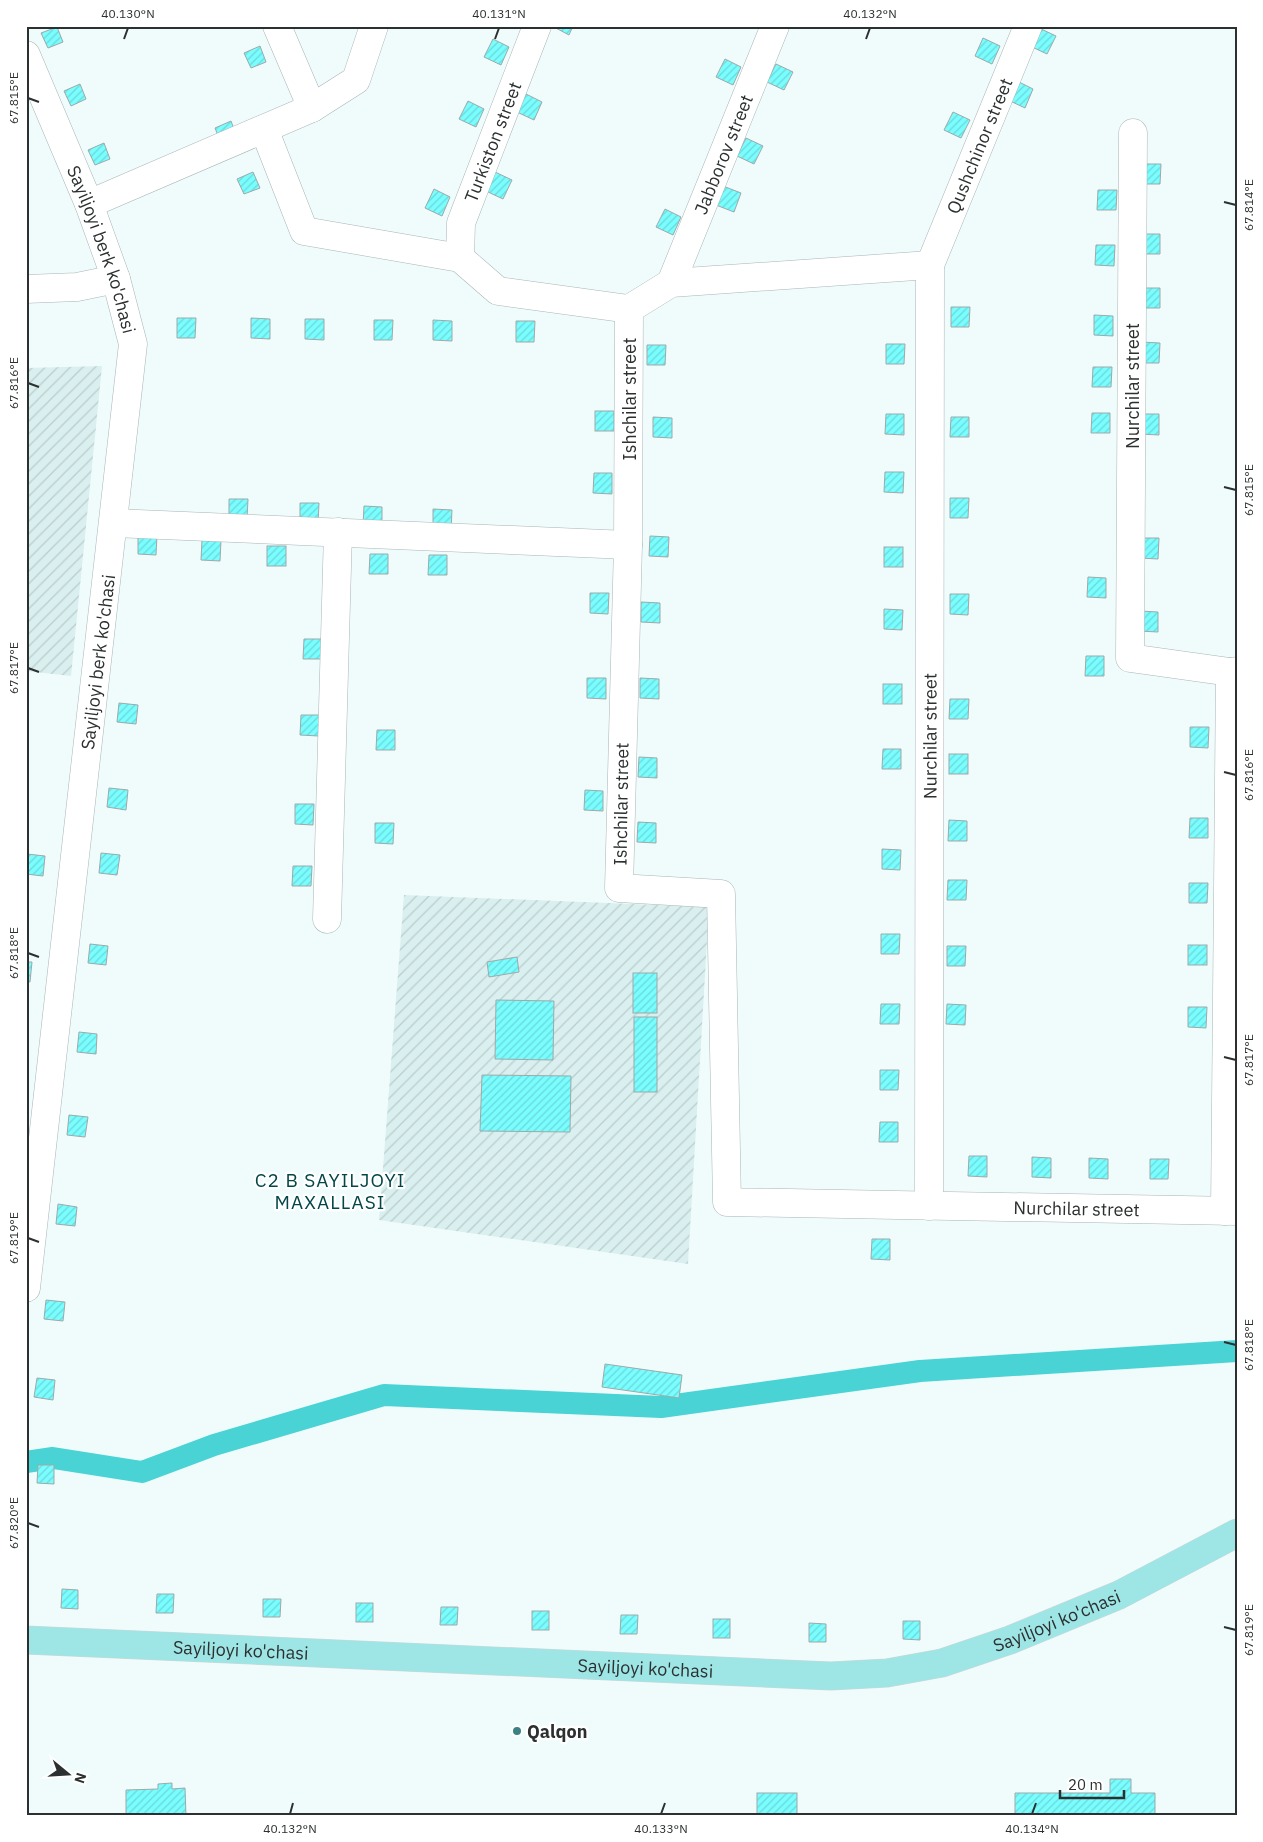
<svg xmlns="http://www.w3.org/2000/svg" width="1263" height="1842" viewBox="0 0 1263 1842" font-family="'IBM Plex Sans',sans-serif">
	<defs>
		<pattern id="industrial-furrows" width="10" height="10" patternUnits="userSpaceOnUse" patternTransform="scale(1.25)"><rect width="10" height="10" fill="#daefef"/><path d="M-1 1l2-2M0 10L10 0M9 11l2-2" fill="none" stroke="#bbcdcd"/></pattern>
		<pattern id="building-hatch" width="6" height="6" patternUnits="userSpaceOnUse" patternTransform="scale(1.25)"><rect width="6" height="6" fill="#79fdfe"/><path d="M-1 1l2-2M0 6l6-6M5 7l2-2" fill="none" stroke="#69d9da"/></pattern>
	</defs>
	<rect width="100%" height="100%" fill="#f0fcfc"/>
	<g fill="url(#industrial-furrows)">
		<path d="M102 366 71 676 26 671V368Z"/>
		<path d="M404 895 709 907 688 1264 379 1220Z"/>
	</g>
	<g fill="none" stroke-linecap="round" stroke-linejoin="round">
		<path stroke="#49d3d4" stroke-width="22" d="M26 1462 53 1458 142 1472 214 1445 384 1395 661 1407 920 1371 1237 1351"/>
	</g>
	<g fill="url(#building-hatch)" stroke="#9ea9a9">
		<path d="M552 26H573L569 35Z"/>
		<path d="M57 27 63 42 48 48 41 33Z"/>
		<path d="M1039 28 1056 36 1047 54 1030 46Z"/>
		<path d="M983 38 1000 46 992 64 975 56Z"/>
		<path d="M493 39 509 47 501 65 484 57Z"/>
		<path d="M260 46 266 62 251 68 244 53Z"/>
		<path d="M725 59 741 67 733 85 716 77Z"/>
		<path d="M776 64 793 72 784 90 767 82Z"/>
		<path d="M1017 81 1033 89 1025 108 1008 100Z"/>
		<path d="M80 84 86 99 71 106 64 91Z"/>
		<path d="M526 94 542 102 534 120 517 112Z"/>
		<path d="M468 101 484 109 476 127 459 119Z"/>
		<path d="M953 112 970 120 961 138 944 130Z"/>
		<path d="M231 121 237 137 221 143 215 128Z"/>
		<path d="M746 138 763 146 754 164 737 156Z"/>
		<path d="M104 143 110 159 95 165 88 150Z"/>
		<path d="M1142 164H1161L1160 184H1142Z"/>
		<path d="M253 172 260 188 244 194 237 179Z"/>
		<path d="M495 172 512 180 503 199 486 191Z"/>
		<path d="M723 186 741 193 734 212 716 205Z"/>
		<path d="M434 189 450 197 442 216 425 208Z"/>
		<path d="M1098 190H1117L1116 210H1097Z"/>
		<path d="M665 209 681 217 673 235 656 227Z"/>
		<path d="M1142 234H1160V254H1141Z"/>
		<path d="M1096 245H1115L1114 266 1095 265Z"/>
		<path d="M1142 288H1160V308H1141Z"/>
		<path d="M951 307H970L969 327H951Z"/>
		<path d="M1094 315 1113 316V336L1094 335Z"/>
		<path d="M177 318H196L195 338H177Z"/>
		<path d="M251 318 270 319V339L251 338Z"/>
		<path d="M305 319H324V340L305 339Z"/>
		<path d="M374 320H393L392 340H374Z"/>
		<path d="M433 320 452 321V341L433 340Z"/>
		<path d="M516 321H535L534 342H516Z"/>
		<path d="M1141 342 1160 343 1159 363H1141Z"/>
		<path d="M886 344H905L904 364H886Z"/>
		<path d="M647 345H666L665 365H647Z"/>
		<path d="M1093 367H1112L1111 387H1092Z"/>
		<rect x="595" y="411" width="19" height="20"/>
		<path d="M1092 413H1110V433H1091Z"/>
		<path d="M886 414H904V435L885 434Z"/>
		<path d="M1141 414H1159V435L1140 434Z"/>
		<path d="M653 417 672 418V438L653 437Z"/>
		<path d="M951 417H969V437H950Z"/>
		<path d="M885 472H904L903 493 884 492Z"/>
		<path d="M594 473H612V494L593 493Z"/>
		<path d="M950 498H969L968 518H950Z"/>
		<path d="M229 499H248L247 519H229Z"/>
		<path d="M300 503H319L318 524 300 523Z"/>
		<path d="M364 506 382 507V527L363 526Z"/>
		<path d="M433 509 452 510 451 530 433 529Z"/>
		<path d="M138 534 157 535 156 555 138 554Z"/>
		<path d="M650 536 669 537 668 557 649 556Z"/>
		<path d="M1140 538H1159L1158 559 1140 558Z"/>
		<path d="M202 540H221L220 561 201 560Z"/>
		<rect x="267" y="546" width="19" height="20"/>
		<rect x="884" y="547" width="19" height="20"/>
		<path d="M370 554H388V574H369Z"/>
		<path d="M429 555H447V575H428Z"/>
		<path d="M1088 577 1106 578V598L1087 597Z"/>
		<path d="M590 593H609L608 614 590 613Z"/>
		<path d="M950 594H969L968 615 950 614Z"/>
		<path d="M641 602 660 603V623L641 622Z"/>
		<path d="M884 609 903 610 902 630 884 629Z"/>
		<path d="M1139 611 1158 612V632L1139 631Z"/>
		<path d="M304 639H322V659H303Z"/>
		<path d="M1086 656H1104V676H1085Z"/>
		<path d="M587 678H606V699L587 698Z"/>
		<path d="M640 678 659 679V699L640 698Z"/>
		<rect x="883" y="684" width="19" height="20"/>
		<path d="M950 699H969L968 719H949Z"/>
		<path d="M119 703 138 705 136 724 117 722Z"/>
		<path d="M301 715H320L319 736 300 735Z"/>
		<path d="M1190 727H1209L1208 748 1190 747Z"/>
		<path d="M377 730H395V750H376Z"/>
		<path d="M883 749H901V769H882Z"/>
		<rect x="949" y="754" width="19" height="20"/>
		<path d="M639 757 657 758V778L638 777Z"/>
		<path d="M109 788 128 790 126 810 107 807Z"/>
		<path d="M585 790 603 791V811L584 810Z"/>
		<path d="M295 804H314L313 825 295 824Z"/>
		<path d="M1190 818H1208V838H1189Z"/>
		<path d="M949 820 967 821V841H948Z"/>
		<path d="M638 822 656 823V843L637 842Z"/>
		<path d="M375 823H394L393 844 375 843Z"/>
		<path d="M882 849 901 850 900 870 882 869Z"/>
		<path d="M101 853 120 855 117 875 99 873Z"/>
		<path d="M27 854 45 856 43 876 26 874Z"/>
		<path d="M293 866H312L311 886H292Z"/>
		<path d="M948 880H967L966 900H947Z"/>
		<path d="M1189 883H1208L1207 903H1189Z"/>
		<path d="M881 934H900L899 954H881Z"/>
		<path d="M90 944 108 946 106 965 88 963Z"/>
		<rect x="1188" y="945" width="19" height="20"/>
		<path d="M947 946H966L965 966H947Z"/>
		<path d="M517 957 519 972 489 977 487 962Z"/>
		<path d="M26 962H32L30 982 26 981Z"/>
		<rect x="633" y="973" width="24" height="40"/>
		<path d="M496 1000 554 1001 553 1060 495 1059Z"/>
		<path d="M881 1004H900L899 1024H880Z"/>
		<path d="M947 1004 966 1005 965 1025 946 1024Z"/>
		<path d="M1188 1007H1207L1206 1028 1188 1027Z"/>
		<rect x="634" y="1017" width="23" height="75"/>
		<path d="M79 1032 97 1034 96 1054 77 1052Z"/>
		<path d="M880 1070H899L898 1090H880Z"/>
		<path d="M482 1075 571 1076 570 1132 480 1131Z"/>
		<path d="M69 1115 88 1117 85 1137 67 1135Z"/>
		<path d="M880 1122H898V1142H879Z"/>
		<path d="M969 1156H987V1177L968 1176Z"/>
		<path d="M1032 1157 1051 1158V1178L1032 1177Z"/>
		<path d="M1089 1158 1108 1159V1179L1089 1178Z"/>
		<path d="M1150 1159H1169L1168 1179H1150Z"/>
		<path d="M58 1204 77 1207 75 1226 56 1224Z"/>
		<path d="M872 1239H890V1260L871 1259Z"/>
		<path d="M46 1300 65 1302 63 1321 44 1319Z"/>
		<path d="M605 1364 682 1375 679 1398 602 1387Z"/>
		<path d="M37 1378 55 1380 53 1400 34 1397Z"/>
		<path d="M38 1465H54V1484L37 1483Z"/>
		<path d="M62 1589 78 1590V1609L61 1608Z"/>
		<path d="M157 1594H174L173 1613H156Z"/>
		<path d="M263 1599H281L280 1617H263Z"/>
		<rect x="356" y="1603" width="17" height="19"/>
		<path d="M441 1607H458L457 1625H440Z"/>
		<rect x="532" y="1611" width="17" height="19"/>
		<path d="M621 1615H638L637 1634H620Z"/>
		<rect x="713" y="1619" width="17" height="19"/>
		<path d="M903 1621H920V1640L903 1639Z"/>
		<path d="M809 1623 826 1624V1642H809Z"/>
		<path d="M1110 1779H1131V1793H1155V1816H1015V1793H1110Z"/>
		<path d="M172 1783V1789L185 1788 186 1816H126V1790L158 1789V1784Z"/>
		<rect x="757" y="1793" width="40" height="23"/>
	</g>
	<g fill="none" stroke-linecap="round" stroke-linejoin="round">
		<defs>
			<g id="minor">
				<path d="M277 26 312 108"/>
				<path id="s1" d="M26 55 89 204 116 279 133 344 26 1288"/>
				<path d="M264 129 304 231 460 258 498 291 629 309 671 283 930 265"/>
				<path d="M1133 133 1130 658 1230 672"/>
				<path d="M89 204 312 108 356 80 374 26"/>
				<path id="s2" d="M460 258 461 223 537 26"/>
				<path id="s3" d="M671 283 775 26"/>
				<path d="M26 289 77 287 116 279"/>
				<path id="s4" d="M629 309 628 545 619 888 721 894 727 1202 1237 1211"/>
				<path d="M114 523 628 545"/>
				<path d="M327 919 338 532"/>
				<path id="s5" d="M929 1206 930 265 1028 26"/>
				<path d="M1225 1211 1230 672 1237 671"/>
			</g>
			<g id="major">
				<path id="s6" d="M26 1640 831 1676 887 1673 942 1663 1010 1640 1119 1595 1237 1533"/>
			</g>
		</defs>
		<use href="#minor" stroke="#aab5b5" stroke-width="29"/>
		<use href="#major" stroke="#d5d6d6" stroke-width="29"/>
		<use href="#minor" stroke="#fff" stroke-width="28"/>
		<use href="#major" stroke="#9ee5e5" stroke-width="28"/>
	</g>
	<path fill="none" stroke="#2c3030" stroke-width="2" d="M124 39 128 28M495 39 499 28M866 39 870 28M28 98 39 102M1224 202 1236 205M28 383 39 387M1224 487 1236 490M28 668 39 672M1224 772 1236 775M28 953 39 957M1224 1057 1236 1060M28 1238 39 1242M1224 1342 1236 1345M28 1523 39 1527M1224 1627 1236 1630M290 1814 293 1803M661 1814 665 1803M1032 1814 1036 1803"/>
	<circle fill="#3a8283" stroke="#fff" stroke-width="2" cx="517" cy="1731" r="5"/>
	<g text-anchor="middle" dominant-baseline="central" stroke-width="4.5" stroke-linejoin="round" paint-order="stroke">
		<g font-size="18" fill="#2c3030" stroke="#fff">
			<text stroke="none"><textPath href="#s2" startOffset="122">Turkiston street</textPath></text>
			<text stroke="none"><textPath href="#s5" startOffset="1070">Qushchinor street</textPath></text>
			<text stroke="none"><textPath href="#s3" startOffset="139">Jabborov street</textPath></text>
			<text stroke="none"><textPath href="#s1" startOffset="209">Sayiljoyi berk ko'chasi</textPath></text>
			<text transform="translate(1132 386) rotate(-90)">Nurchilar street</text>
			<text transform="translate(629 399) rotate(-90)">Ishchilar street</text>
			<text transform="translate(98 662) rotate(-83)">Sayiljoyi berk ko'chasi</text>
			<text stroke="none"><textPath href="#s5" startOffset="470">Nurchilar street</textPath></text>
			<text transform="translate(621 804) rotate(-89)">Ishchilar street</text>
			<text stroke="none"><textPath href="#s4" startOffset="1339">Nurchilar street</textPath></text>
			<text stroke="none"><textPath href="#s6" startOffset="1040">Sayiljoyi ko'chasi</textPath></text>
			<text stroke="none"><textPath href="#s6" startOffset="215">Sayiljoyi ko'chasi</textPath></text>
			<text stroke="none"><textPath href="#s6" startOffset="620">Sayiljoyi ko'chasi</textPath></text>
		</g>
		<g font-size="18" font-weight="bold" fill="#2c3030" stroke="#fff" text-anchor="start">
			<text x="527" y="1731">Qalqon</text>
		</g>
		<g font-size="19" letter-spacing="1" fill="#024647" stroke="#fff">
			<text x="330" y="1180">C2 B SAYILJOYI<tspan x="330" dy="22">MAXALLASI</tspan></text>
		</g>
	</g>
	<rect width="1263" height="1842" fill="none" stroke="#ffffff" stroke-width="55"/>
	<g transform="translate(68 1774) rotate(108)" stroke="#ffffff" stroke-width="4" paint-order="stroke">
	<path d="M0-4L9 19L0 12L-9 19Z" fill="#2c3030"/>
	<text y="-8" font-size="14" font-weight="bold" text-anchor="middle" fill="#2c3030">N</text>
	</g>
	<path d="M1060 1790v8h64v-8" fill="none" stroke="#2c3030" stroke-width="2.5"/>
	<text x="1068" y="1790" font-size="15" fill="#2c3030" stroke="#ffffff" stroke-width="4" paint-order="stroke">20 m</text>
	<rect x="28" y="28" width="1208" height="1786" fill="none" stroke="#2c3030" stroke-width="2"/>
	<g font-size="12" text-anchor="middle" fill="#2c3030">
		<text x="128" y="18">40.130°N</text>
		<text x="499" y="18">40.131°N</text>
		<text x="870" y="18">40.132°N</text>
		<text transform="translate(14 98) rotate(-90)" y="4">67.815°E</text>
		<text transform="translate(1249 205) rotate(-90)" y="4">67.814°E</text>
		<text transform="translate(14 383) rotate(-90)" y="4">67.816°E</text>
		<text transform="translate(1249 490) rotate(-90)" y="4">67.815°E</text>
		<text transform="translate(14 668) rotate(-90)" y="4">67.817°E</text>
		<text transform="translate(1249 775) rotate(-90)" y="4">67.816°E</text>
		<text transform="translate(14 953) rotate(-90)" y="4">67.818°E</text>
		<text transform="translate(1249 1060) rotate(-90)" y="4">67.817°E</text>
		<text transform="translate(14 1238) rotate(-90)" y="4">67.819°E</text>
		<text transform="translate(1249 1345) rotate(-90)" y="4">67.818°E</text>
		<text transform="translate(14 1523) rotate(-90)" y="4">67.820°E</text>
		<text transform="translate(1249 1630) rotate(-90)" y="4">67.819°E</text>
		<text x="290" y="1833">40.132°N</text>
		<text x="661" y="1833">40.133°N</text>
		<text x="1032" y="1833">40.134°N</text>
	</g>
</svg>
